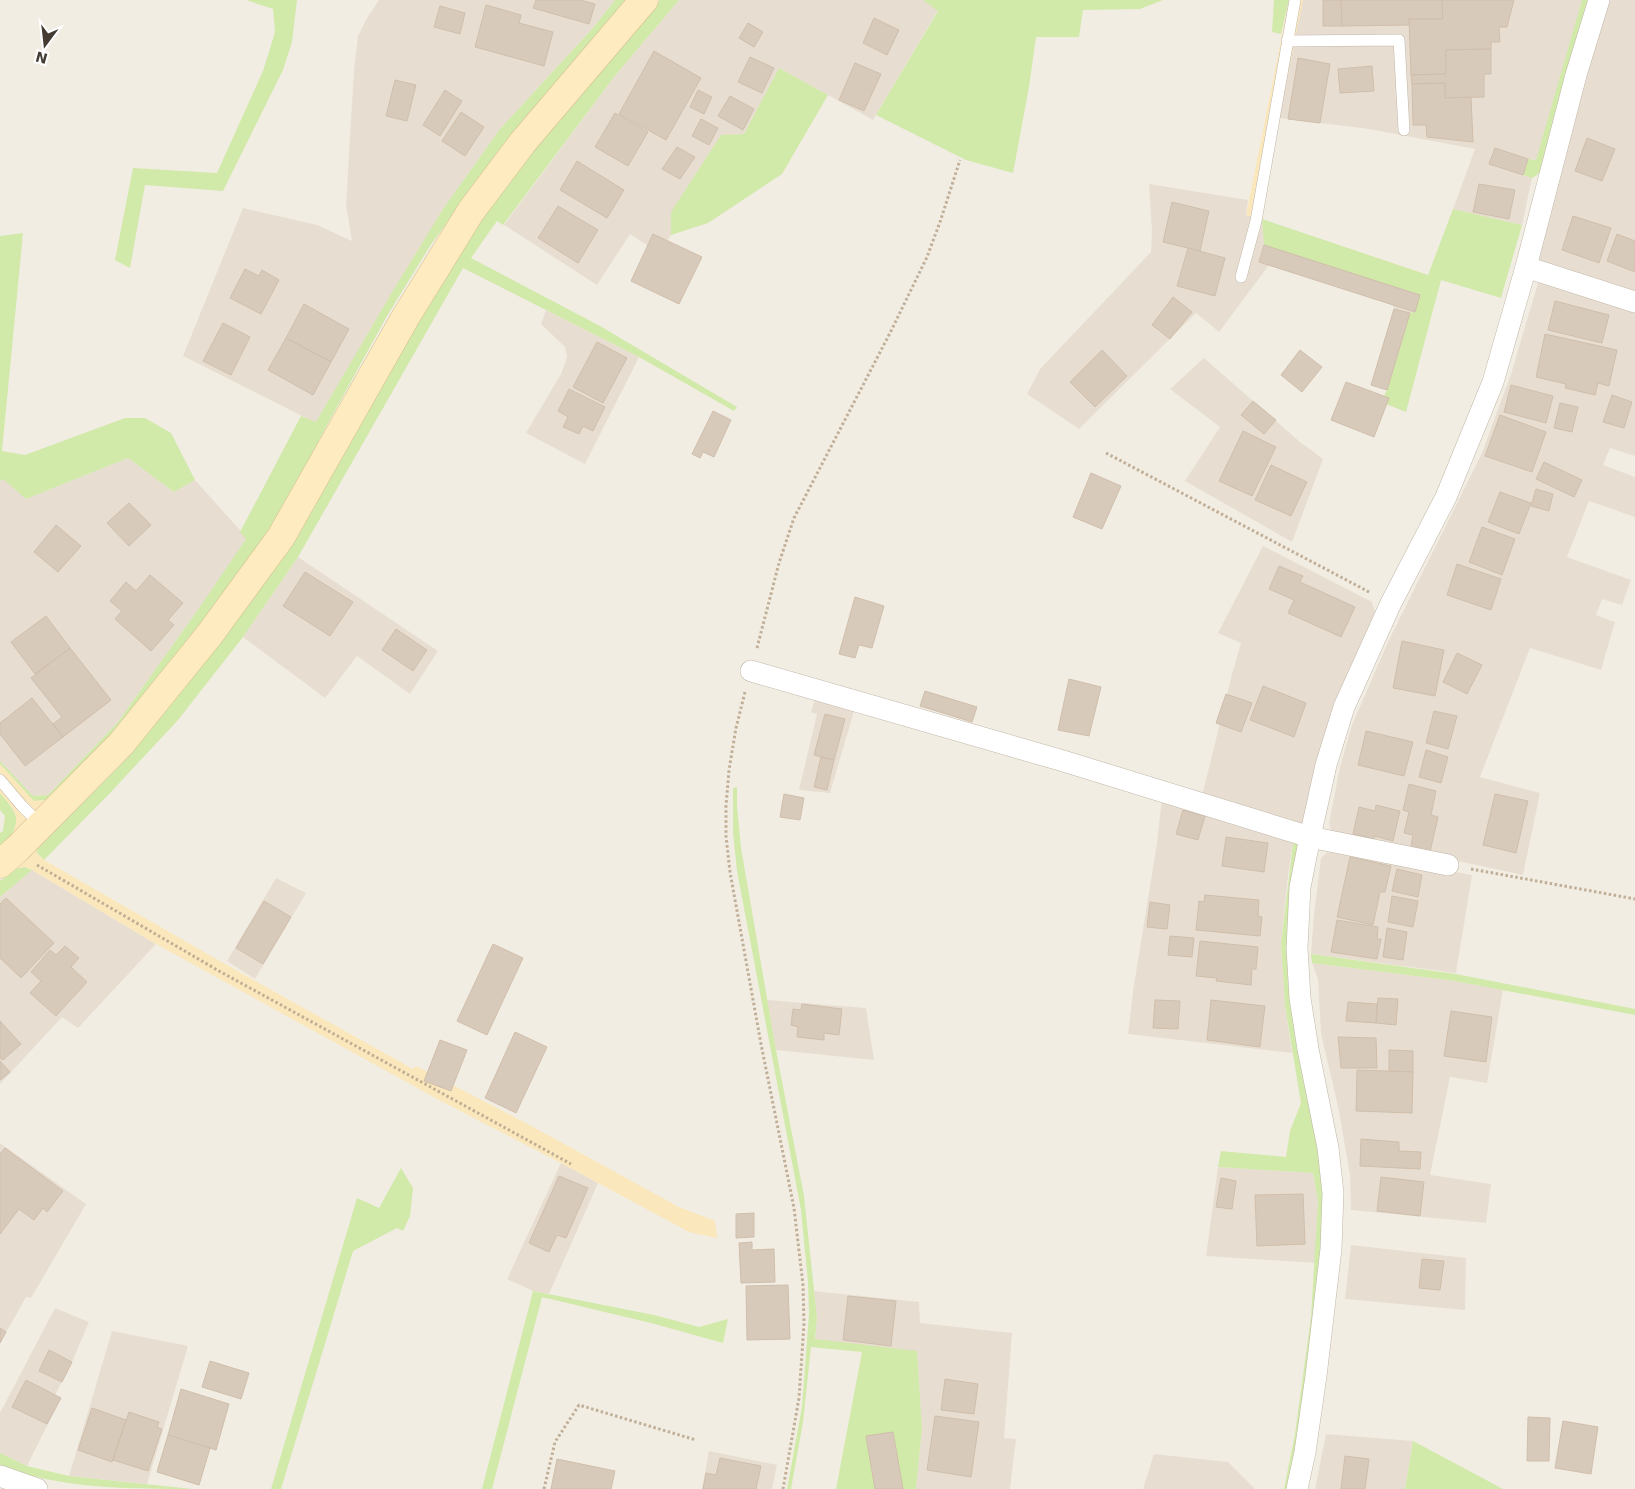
<svg xmlns="http://www.w3.org/2000/svg" width="1635" height="1489" viewBox="0 0 1635 1489" font-family="'DejaVu Sans',sans-serif">
	<rect width="100%" height="100%" fill="#f2ede3"/>
	<g fill="#e7ded1">
		<path d="M379 0H615L593 28 500 129 443 209 316 423 183 356 243 208 317 225 352 241 346 205 354 70 358 36 367 18Z"/>
		<path d="M679 0H923L938 10 873 120 779 68 744 134 721 135 672 212 671 235 659 253 630 234 597 285 504 225 614 77Z"/>
		<path d="M1291 0H1635V456L1610 448 1603 465 1635 477V517L1589 501 1567 557 1631 580 1622 605 1602 599 1596 615 1615 622 1601 670 1530 648 1480 777 1540 793 1523 875 1332 834 1329 823 1340 767 1352 725 1388 642 1482 453 1511 374 1541 273 1526 267 1554 163 1529 159 1523 175 1532 178 1522 225 1453 209 1475 149 1369 129 1279 118Z"/>
		<path d="M1149 184 1248 200 1246 215 1262 219 1264 243 1420 295 1415 312 1410 313 1394 309 1393 305 1269 265 1219 332 1196 313 1079 429 1027 394 1040 369 1151 252 1152 231Z"/>
		<path d="M546 310 639 357 585 464 526 433 561 374 567 357 565 347 541 324Z"/>
		<path d="M1204 358 1300 442 1323 459 1292 542 1185 481 1220 427 1170 389Z"/>
		<path d="M128 458 174 492 195 480 247 538 197 611 118 722 48 795 33 796 0 761V481L3 478 26 499Z"/>
		<path d="M1263 546 1372 602 1375 612 1341 691 1304 825 1202 796 1232 674 1241 643 1218 633Z"/>
		<path d="M298 557 438 651 410 694 357 656 325 698 243 637Z"/>
		<path d="M816 696 855 708 830 793 799 790 817 714 811 712Z"/>
		<path d="M1162 798 1294 836 1288 876 1281 943 1285 1006 1292 1053 1128 1034 1133 991 1157 843Z"/>
		<path d="M1336 851 1472 875 1456 973 1311 954 1314 914 1321 858 1326 853Z"/>
		<path d="M32 870 156 944 78 1028 62 1017 0 1084V897Z"/>
		<path d="M276 878 306 893 255 979 227 961Z"/>
		<path d="M1312 963 1455 981 1503 990 1487 1083 1450 1077 1430 1175 1491 1184 1486 1223 1351 1210 1350 1175 1338 1106 1321 1034 1318 979Z"/>
		<path d="M767 1000 866 1008 874 1060 776 1050Z"/>
		<path d="M0 1143 86 1204 31 1298 26 1297 0 1343Z"/>
		<path d="M561 1163 598 1183 549 1294 533 1291 507 1279Z"/>
		<path d="M1218 1167 1313 1173 1318 1201 1315 1263 1206 1256Z"/>
		<path d="M1351 1245 1466 1258 1465 1310 1345 1299Z"/>
		<path d="M814 1291 919 1302 920 1323 1012 1333 1004 1438 1016 1439 1010 1489H916L922 1428 917 1352 815 1340 817 1318Z"/>
		<path d="M55 1308 89 1322 72 1362 55 1395 61 1398 27 1466 0 1453V1413Z"/>
		<path d="M112 1331 188 1346 147 1484 69 1476Z"/>
		<path d="M1326 1434 1413 1441 1405 1489H1315Z"/>
		<path d="M709 1451 777 1465 772 1489H702Z"/>
		<path d="M1154 1454 1228 1462 1255 1489H1143Z"/>
	</g>
	<g fill="#d1e9a9">
		<path d="M246 0H297L292 42 283 70 223 191 145 185 130 268 115 260 133 168 217 173 263 71 273 39 275 31 273 9Z"/>
		<path d="M615 0H626L510 137 430 246 387 316 326 427 274 530 251 561 129 715 50 800 34 801 0 764V761L33 796 48 795 118 722 197 611 246 539 240 532 301 416 316 422 391 294 443 209 500 129 593 28Z"/>
		<path d="M660 0H679L614 77 503 225 497 221 471 258 600 326 737 407 734 411 639 357 463 268 298 557 243 637 178 720 110 793 44 860 36 852 38 847 139 740 178 696 225 634 415 321 478 224 517 171Z"/>
		<path d="M923 0H1163L1140 9 1083 10 1079 37H1036L1029 87 1013 173 966 160 876 115 938 11Z"/>
		<path d="M1274 0H1289L1281 34 1272 32Z"/>
		<path d="M1582 0H1590L1542 168 1537 175 1532 178 1523 175 1528 159 1536 160Z"/>
		<path d="M779 68 828 95 782 174 708 223 671 235V212L721 135 744 134Z"/>
		<path d="M1453 209 1522 225 1501 298 1441 280 1406 412 1386 404 1384 396 1387 390 1410 313 1415 312 1264 245 1262 219 1428 275Z"/>
		<path d="M23 233 2 451 25 455 125 418H145L171 433 195 480 174 492 128 458 26 499 3 479 0 481V236Z"/>
		<path d="M737 787V806L741 848 776 1050 804 1196 817 1318 815 1339 917 1351 922 1428 916 1489H836L862 1352 811 1347 803 1422 791 1489H787L802 1407 809 1314 808 1282 801 1210 737 871 733 832V788Z"/>
		<path d="M0 793C21 817 23 824 0 848V833L3 831 5 816 0 810Z"/>
		<path d="M1294 836 1301 842 1322 1186 1323 1240 1318 1287 1290 1489H1284L1295 1434 1311 1317 1318 1201 1313 1173 1218 1167 1221 1151 1286 1157 1290 1131 1301 1103 1285 1006 1281 943Z"/>
		<path d="M25 867 32 870 0 897V881L18 868Z"/>
		<path d="M1311 954 1456 974 1635 1009V1015L1455 981 1312 963Z"/>
		<path d="M401 1168 413 1188 410 1216 403 1231 397 1228 353 1251 281 1489H271L357 1198 379 1208Z"/>
		<path d="M533 1291 654 1315 699 1327 728 1319 723 1343 651 1323 542 1297 492 1489H482Z"/>
		<path d="M1413 1441 1503 1489H1405Z"/>
		<path d="M0 1453 27 1466 69 1476 192 1489C130 1489 58 1489 0 1465Z"/>
	</g>
	<g fill="#fae8bc">
		<path d="M1289 0H1303L1279 118 1262 219 1246 215Z"/>
		<path d="M0 764 34 801 50 800 11 836C22 816 14 809 0 793Z"/>
		<path d="M38 847 36 853 44 860 225 964 413 1069 416 1066 524 1122 679 1207 715 1221 717 1238 689 1232 561 1163 439 1100 156 944 32 870 25 867 18 868Z"/>
	</g>
	<g fill="#d8cabb" stroke="#d0beab">
		<path d="M536 0H580L595 4 589 24 533 8Z"/>
		<path d="M1323 0H1341L1342 26H1323Z"/>
		<path d="M1341 0H1442L1443 19H1409L1410 25 1342 26Z"/>
		<path d="M1442 0H1514L1507 27H1499L1500 42H1491V49L1446 50V74L1411 75 1409 19H1443Z"/>
		<path d="M486 5 521 15 519 23 553 32 544 66 475 47Z"/>
		<path d="M440 6 465 13 460 34 434 27Z"/>
		<path d="M874 18 899 30 887 55 863 43Z"/>
		<path d="M748 23 763 32 754 47 739 38Z"/>
		<path d="M1491 49V74H1484V97L1445 98V83L1412 84 1411 75 1446 74V50Z"/>
		<path d="M654 51 701 78 666 140 619 114Z"/>
		<path d="M750 57 774 68 762 93 738 82Z"/>
		<path d="M1298 58 1330 64 1320 123 1288 119Z"/>
		<path d="M855 63 881 74 864 111 839 100Z"/>
		<path d="M1372 66 1374 91 1340 93 1338 69Z"/>
		<path d="M395 80 416 85 407 121 386 116Z"/>
		<path d="M1445 83V98L1471 97 1473 142 1427 137 1426 125H1413L1412 84Z"/>
		<path d="M445 90 462 101 440 136 423 125Z"/>
		<path d="M698 90 712 97 704 114 690 107Z"/>
		<path d="M730 96 754 109 743 130 718 116Z"/>
		<path d="M461 112 484 127 465 156 442 141Z"/>
		<path d="M615 113 648 132 628 166 595 147Z"/>
		<path d="M701 119 718 128 709 145 692 136Z"/>
		<path d="M1587 138 1615 149 1602 181 1575 171Z"/>
		<path d="M677 147 695 157 680 179 662 169Z"/>
		<path d="M1495 148 1528 159 1523 175 1489 164Z"/>
		<path d="M577 161 624 190 607 218 560 190Z"/>
		<path d="M1479 184 1515 190 1509 219 1473 212Z"/>
		<path d="M1172 202 1209 211 1200 251 1163 242Z"/>
		<path d="M558 206 598 230 578 263 538 238Z"/>
		<path d="M1573 216 1611 228 1599 263 1562 250Z"/>
		<path d="M653 234 702 257 679 304 631 281Z"/>
		<path d="M1617 234 1635 241V272L1607 261Z"/>
		<path d="M1264 245 1420 295 1415 312 1259 262Z"/>
		<path d="M1188 248 1225 258 1215 296 1177 286Z"/>
		<path d="M245 269 259 276 262 270 279 280 261 314 230 298Z"/>
		<path d="M1173 297 1192 312 1170 339 1152 325Z"/>
		<path d="M1555 301 1609 315 1602 343 1548 330Z"/>
		<path d="M304 304 349 329 331 362 286 338Z"/>
		<path d="M1394 309 1410 313 1387 390 1371 385Z"/>
		<path d="M223 323 250 337 231 375 203 361Z"/>
		<path d="M1545 334 1617 350 1609 386 1598 383 1595 395 1565 388 1566 384 1536 377Z"/>
		<path d="M286 338 331 362 313 395 268 370Z"/>
		<path d="M597 342 627 358 603 403 573 387Z"/>
		<path d="M1102 350 1127 376 1095 407 1070 382Z"/>
		<path d="M1300 350 1322 367 1302 392 1281 375Z"/>
		<path d="M1346 382 1389 398 1374 437 1331 420Z"/>
		<path d="M1511 385 1553 396 1546 423 1504 412Z"/>
		<path d="M569 389 605 407 593 431 583 426 579 434 563 427 568 417 558 411Z"/>
		<path d="M1612 395 1632 402 1624 428 1603 422Z"/>
		<path d="M1253 401 1276 420 1264 434 1241 415Z"/>
		<path d="M1560 403 1578 407 1572 432 1554 428Z"/>
		<path d="M713 411 731 420 714 457 703 452 700 458 692 454Z"/>
		<path d="M1500 415 1546 432 1532 472 1485 456Z"/>
		<path d="M1243 431 1276 447 1252 496 1219 481Z"/>
		<path d="M1544 462 1582 480 1574 497 1536 479Z"/>
		<path d="M1271 465 1307 482 1291 516 1255 500Z"/>
		<path d="M1091 473 1121 486 1102 529 1073 517Z"/>
		<path d="M1536 489 1553 494 1549 511 1531 506Z"/>
		<path d="M1500 492 1531 503 1519 534 1488 522Z"/>
		<path d="M129 503 151 525 129 546 107 523Z"/>
		<path d="M56 525 81 546 58 572 34 552Z"/>
		<path d="M1482 527 1515 539 1502 575 1469 562Z"/>
		<path d="M1457 564 1501 579 1491 610 1447 595Z"/>
		<path d="M1279 566 1303 576 1300 582 1355 607 1341 637 1288 613 1294 600 1269 589Z"/>
		<path d="M305 572 353 602 330 636 283 606Z"/>
		<path d="M150 575 183 603 168 620 174 625 151 651 115 619 122 611 110 601 126 582 136 591Z"/>
		<path d="M855 597 884 606 872 648 859 645 855 658 839 654Z"/>
		<path d="M46 616 70 648 35 674 11 642Z"/>
		<path d="M396 629 427 650 413 671 382 650Z"/>
		<path d="M1402 641 1444 650 1435 696 1393 688Z"/>
		<path d="M70 648 111 700 63 737 53 724 62 717 31 678Z"/>
		<path d="M1457 653 1482 665 1467 694 1443 682Z"/>
		<path d="M1069 679 1101 687 1089 736 1058 730Z"/>
		<path d="M1263 686 1306 703 1294 737 1250 720Z"/>
		<path d="M925 691 977 707 972 722 920 706Z"/>
		<path d="M1226 694 1252 703 1241 732 1216 723Z"/>
		<path d="M32 698 63 737 25 766 0 734V723Z"/>
		<path d="M1434 711 1457 716 1448 749 1426 743Z"/>
		<path d="M825 714 845 719 834 760 814 755Z"/>
		<path d="M1366 731 1413 742 1404 776 1358 765Z"/>
		<path d="M1426 750 1448 757 1441 783 1419 777Z"/>
		<path d="M821 757 834 760 827 790 814 787Z"/>
		<path d="M1409 784 1436 791 1431 815 1438 817 1430 852 1411 847 1413 835 1404 833 1409 812 1403 810Z"/>
		<path d="M784 794 804 798 800 820 780 817Z"/>
		<path d="M1495 794 1528 801 1516 853 1483 845Z"/>
		<path d="M1376 805 1400 811 1393 841 1374 836V839L1353 834 1359 807 1375 811Z"/>
		<path d="M1183 810 1205 816 1198 840 1176 834Z"/>
		<path d="M1226 837 1268 843 1264 872 1222 866Z"/>
		<path d="M1350 857 1391 866 1385 892H1380L1373 925 1337 917Z"/>
		<path d="M1397 869 1422 875 1418 897 1392 891Z"/>
		<path d="M1205 895 1259 900 1258 916 1262 917 1260 936 1196 930 1199 901 1204 902Z"/>
		<path d="M1392 896 1418 901 1413 927 1388 922Z"/>
		<path d="M6 898 54 943 21 978 0 958V904Z"/>
		<path d="M264 901 291 917 263 964 236 948Z"/>
		<path d="M1150 902 1170 905 1167 929 1147 927Z"/>
		<path d="M1337 920 1378 927 1377 939H1381L1377 959 1331 952Z"/>
		<path d="M1387 928 1407 932 1403 960 1383 957Z"/>
		<path d="M1170 936 1194 938 1192 957 1168 955Z"/>
		<path d="M1200 941 1258 947 1256 969H1252L1251 985 1216 981 1217 978 1196 976Z"/>
		<path d="M493 944 523 958 487 1035 457 1021Z"/>
		<path d="M65 946 79 958 71 967 87 982 56 1016 30 993 41 981 31 972 50 950 56 955Z"/>
		<path d="M1378 998 1398 999 1396 1025 1376 1023Z"/>
		<path d="M1155 1000 1180 1001 1178 1029 1153 1028Z"/>
		<path d="M1211 1000 1265 1006 1260 1047 1207 1040Z"/>
		<path d="M1348 1002 1377 1004 1376 1023 1346 1021Z"/>
		<path d="M802 1004 842 1009 839 1035 824 1033V1040L797 1037 798 1027 791 1025 793 1009 801 1010Z"/>
		<path d="M1451 1011 1492 1017 1486 1062 1444 1056Z"/>
		<path d="M0 1021 21 1044 3 1060 0 1058Z"/>
		<path d="M515 1032 547 1047 516 1113 485 1098Z"/>
		<path d="M1338 1037 1376 1038 1377 1068H1341Z"/>
		<path d="M440 1040 467 1050 451 1091 424 1081Z"/>
		<path d="M1389 1050 1413 1051V1072L1389 1071Z"/>
		<path d="M0 1061 10 1072 0 1080Z"/>
		<path d="M1357 1070 1413 1072 1412 1113 1356 1111Z"/>
		<path d="M1361 1139 1399 1142V1151L1421 1152 1420 1169 1360 1166Z"/>
		<path d="M5 1148 63 1191 47 1212 43 1208 34 1220 19 1209 0 1234V1154Z"/>
		<path d="M559 1176 588 1188 566 1238 557 1235 549 1252 529 1243Z"/>
		<path d="M1381 1177 1424 1182 1420 1216 1377 1211Z"/>
		<path d="M1221 1178 1236 1181 1232 1209 1216 1207Z"/>
		<path d="M1303 1194 1305 1244 1257 1246 1255 1195Z"/>
		<path d="M754 1213V1237L736 1238V1214Z"/>
		<path d="M752 1242V1250L774 1249 775 1282 741 1283 739 1243Z"/>
		<path d="M1422 1259 1444 1261 1440 1290 1419 1288Z"/>
		<path d="M788 1285 790 1339 747 1340 746 1286Z"/>
		<path d="M848 1296 896 1301 891 1346 843 1340Z"/>
		<path d="M0 1328 6 1332 0 1343Z"/>
		<path d="M49 1350 72 1362 62 1382 39 1371Z"/>
		<path d="M210 1361 249 1373 241 1399 202 1387Z"/>
		<path d="M945 1379 978 1384 974 1414 941 1410Z"/>
		<path d="M26 1380 61 1398 47 1424 12 1407Z"/>
		<path d="M181 1389 229 1404 216 1450 168 1435Z"/>
		<path d="M92 1408 126 1420 112 1462 78 1450Z"/>
		<path d="M129 1412 159 1422 157 1427 162 1429 148 1471 113 1460Z"/>
		<path d="M935 1416 979 1422 971 1477 927 1470Z"/>
		<path d="M1528 1417 1550 1418 1549 1461H1527Z"/>
		<path d="M1563 1421 1598 1427 1591 1474 1555 1468Z"/>
		<path d="M893 1432 903 1489H875L866 1436Z"/>
		<path d="M168 1435 210 1448 199 1485 157 1472Z"/>
		<path d="M1345 1456 1369 1459 1365 1489H1341Z"/>
		<path d="M720 1458 761 1466 756 1489H703L706 1473 716 1475Z"/>
		<path d="M557 1459 615 1471 611 1489H551Z"/>
	</g>
	<g fill="none" stroke-linecap="round" stroke-linejoin="round">
		<defs>
			<g id="lane">
				<path d="M1287 41 1399 40 1404 130"/>
				<path d="M1241 277 1256 221 1295 0"/>
				<path d="M0 780 22 806 41 825"/>
			</g>
			<g id="street">
				<path d="M1526 267 1635 302"/>
				<path d="M751 671 1060 760 1310 837 1448 865"/>
				<path d="M0 1476 37 1489"/>
				<path d="M1297 1489 1305 1452 1316 1376 1331 1249 1333 1193 1328 1148 1308 1049 1300 998 1297 948 1300 887 1310 837 1326 765 1344 707 1391 603 1446 497 1493 382 1526 267 1576 75 1599 0"/>
			</g>
			<path id="secondary" d="M0 864 17 849 121 744 210 634 281 537 405 318 471 211 523 142 644 0"/>
		</defs>
		<use href="#lane" stroke="#c1b6a8" stroke-width="12"/>
		<use href="#street" stroke="#c1b6a8" stroke-width="22"/>
		<use href="#secondary" stroke="#d4be90" stroke-width="29"/>
		<g stroke="#c1ae96" stroke-width="3" stroke-dasharray="2.5 2.5" stroke-linecap="butt">
			<path d="M1106 453 1371 593"/>
			<path d="M757 648 779 563 794 518 890 333 927 257 940 222 960 160"/>
			<path d="M745 692 736 728 729 770 726 806V836L730 872 761 1044 794 1208 803 1285 804 1323 799 1398 783 1489"/>
			<path d="M37 865 219 971 571 1164"/>
			<path d="M1471 869 1635 899"/>
			<path d="M544 1489 555 1442 579 1405 696 1440"/>
		</g>
		<use href="#lane" stroke="#fff" stroke-width="11"/>
		<use href="#street" stroke="#fff" stroke-width="21"/>
		<use href="#secondary" stroke="#ffebc0" stroke-width="28"/>
	</g>
	<g transform="translate(45 45) rotate(195)" stroke="#ffffff" stroke-width="4" paint-order="stroke">
	<path d="M0-4L9 19L0 12L-9 19Z" fill="#443c33"/>
	<text y="-8" font-size="14" font-weight="bold" text-anchor="middle" fill="#443c33">N</text>
	</g>
</svg>
